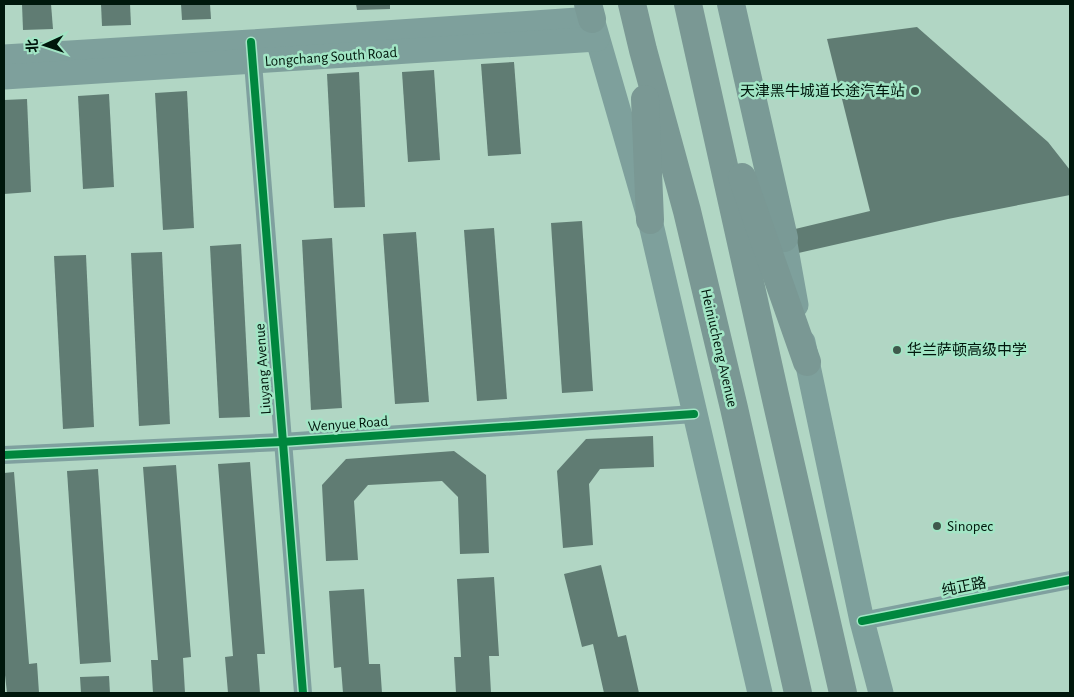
<svg xmlns="http://www.w3.org/2000/svg" width="1074" height="697" viewBox="0 0 1074 697" font-family="'Alegreya Sans','Noto Sans SC',sans-serif">
	<rect width="100%" height="100%" fill="#b1d6c4"/>
	<g fill="#607c73">
		<path d="M22 4H51L53 29 23 30Z"/>
		<path d="M101 4H130L131 25 102 26Z"/>
		<path d="M181 4H210L211 19 182 20Z"/>
		<path d="M356 4H390V9L357 10Z"/>
		<path d="M917 27 1048 142 1070 170V195L948 219 794 254 791 230 870 211 827 39Z"/>
		<path d="M514 62 521 154 488 156 481 64Z"/>
		<path d="M434 70 440 160 408 162 402 72Z"/>
		<path d="M359 72 365 207 334 208 327 74Z"/>
		<path d="M187 91 194 228 163 230 155 93Z"/>
		<path d="M109 94 114 187 83 189 78 96Z"/>
		<path d="M27 99 31 192 4 194V100Z"/>
		<path d="M582 221 593 391 562 393 551 223Z"/>
		<path d="M494 228 507 399 477 401 464 230Z"/>
		<path d="M416 232 429 402 395 404 383 234Z"/>
		<path d="M332 238 342 408 311 410 302 240Z"/>
		<path d="M241 244 250 417 219 418 210 246Z"/>
		<path d="M162 252 170 424 139 426 131 253Z"/>
		<path d="M86 255 94 427 63 429 54 256Z"/>
		<path d="M653 436 654 467 600 469 589 484 593 545 563 548 557 471 586 439Z"/>
		<path d="M454 451 486 475 489 553 460 554 458 497 442 481 368 485 354 501 358 560 326 561 322 485 346 459Z"/>
		<path d="M250 462 265 654H257L260 693H228L225 657 233 656 218 464Z"/>
		<path d="M176 465 191 657 183 658 185 693H153L151 660H158L143 467Z"/>
		<path d="M98 469 111 662 80 664 67 471Z"/>
		<path d="M14 472 29 664 37 663 39 693H7L4 666V473Z"/>
		<path d="M601 565 618 637 626 635 639 693H604L593 644 582 647 564 574Z"/>
		<path d="M494 577 499 656H489L491 693H456L454 657H461L457 579Z"/>
		<path d="M364 589 369 664H380L382 693H343L341 667 334 668 329 591Z"/>
		<path d="M109 676 110 693H81L80 677Z"/>
	</g>
	<g fill="none" stroke-linecap="round" stroke-linejoin="round">
		<g stroke="#7fa09f" stroke-width="18">
			<path d="M252 50 303 693"/>
			<path d="M4 455 282 442 694 414"/>
			<path d="M862 621 1070 580"/>
		</g>
		<g stroke="#7ea09c" stroke-width="25">
			<path d="M4 57 251 42 592 19 650 220 760 693"/>
			<path d="M4 77 597 39"/>
			<path d="M784 238 796 305"/>
			<path d="M803 342 862 621 881 693"/>
		</g>
		<g stroke="#7a9a96" stroke-width="28">
			<path d="M588 4 592 19"/>
			<path d="M731 4 784 238"/>
		</g>
		<g stroke="#7a9894" stroke-width="28">
			<path d="M632 4 643 50 687 211 734 408 798 693"/>
			<path d="M688 4 775 395 843 693"/>
			<path d="M645 99 650 220"/>
			<path d="M742 177 807 362"/>
		</g>
		<defs>
			<g id="cycleway">
				<path d="M251 42 303 693"/>
				<path d="M4 455 282 442 694 414"/>
				<path d="M862 621 1070 580"/>
			</g>
		</defs>
		<use href="#cycleway" stroke="#a2e5c5" stroke-width="11"/>
		<use href="#cycleway" stroke="#00873e" stroke-width="8"/>
	</g>
	<g fill="#3e5a4c" stroke="#a2e5c5" stroke-width="2">
		<circle cx="915" cy="91" r="5"/>
		<circle cx="897" cy="350" r="5"/>
		<circle cx="937" cy="526" r="5"/>
	</g>
	<g text-anchor="middle" dominant-baseline="central" stroke-width="5" stroke-linejoin="round" paint-order="stroke">
		<g font-size="15" fill="#00170c" stroke="#a2e5c5">
			<text transform="translate(331 57) rotate(-4)">Longchang South Road</text>
			<text transform="translate(719 348) rotate(77)">Heiniucheng Avenue</text>
			<text transform="translate(263 369) rotate(-94)">Liuyang Avenue</text>
			<text transform="translate(348 424) rotate(-4)">Wenyue Road</text>
			<text transform="translate(964 587) rotate(-11)">纯正路</text>
		</g>
		<g font-size="15" fill="#00170c" stroke="#a2e5c5" text-anchor="start">
			<text x="905" y="91" text-anchor="end">天津黑牛城道长途汽车站</text>
			<text x="907" y="350">华兰萨顿高级中学</text>
			<text x="947" y="526">Sinopec</text>
		</g>
	</g>
	<rect width="1074" height="697" fill="none" stroke="#00170c" stroke-width="10"/>
	<g transform="translate(45 45) rotate(267)" stroke="#a2e5c5" stroke-width="4" paint-order="stroke">
	<path d="M0-4L9 19L0 12L-9 19Z" fill="#00170c"/>
	<text y="-8" font-size="14" font-weight="bold" text-anchor="middle" fill="#00170c">北</text>
	</g>
</svg>
